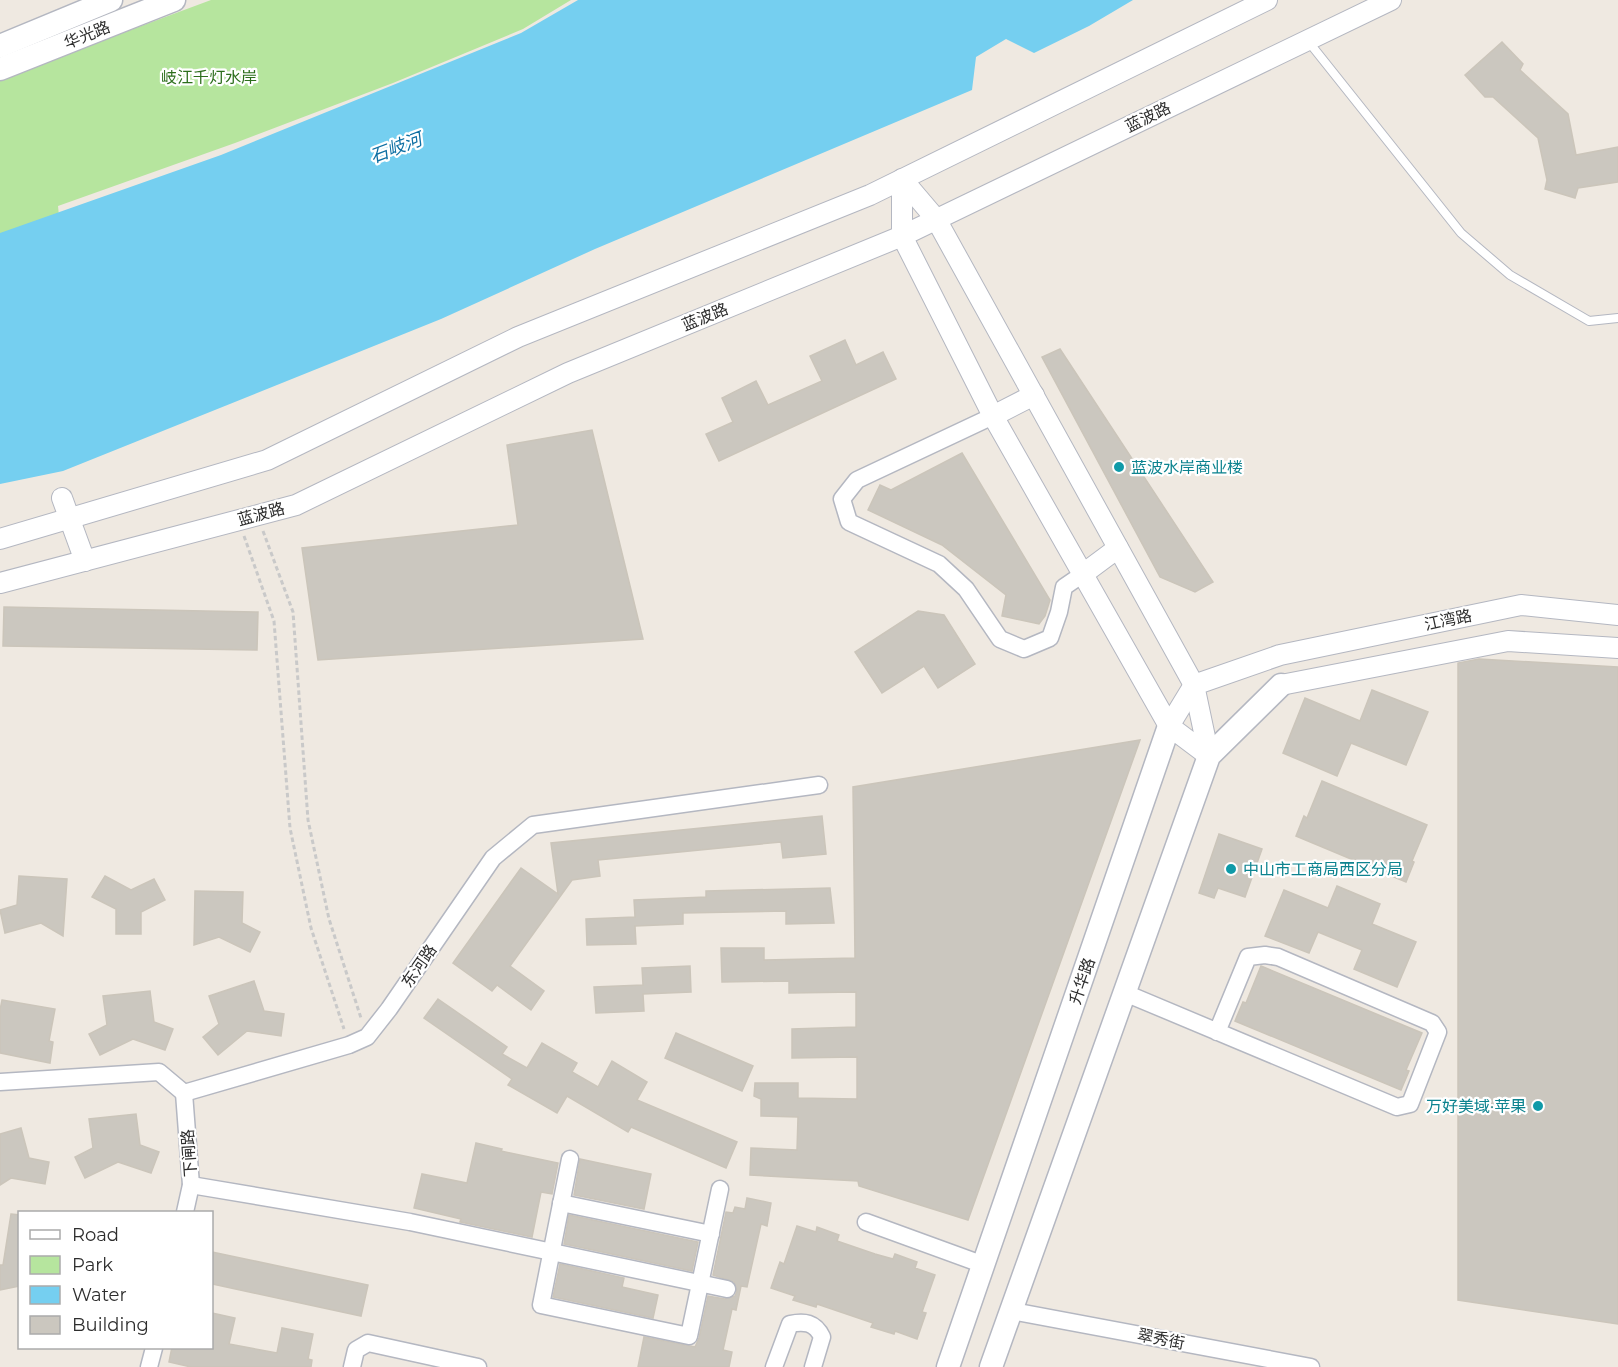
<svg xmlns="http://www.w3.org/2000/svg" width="1618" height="1367" viewBox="0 0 1618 1367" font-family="Montserrat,'Noto Sans SC',sans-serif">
	<rect width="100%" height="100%" fill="#efe9e1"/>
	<path fill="#b6e59e" d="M211 0H571L523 29 393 83 235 143 58 206 60 226 0 247V81L63 55Z"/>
	<path fill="#75cff0" d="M578 0H1133L1089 26 1034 53 1006 39 976 57 972 90 595 249 441 319 63 471 0 484V233L221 155 521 33Z"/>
	<g fill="#cbc7bf" stroke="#cbc5ba" stroke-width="1.5">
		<path d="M1502 42 1523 64 1520 70 1568 114 1576 155 1618 147V182L1578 188 1575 198 1545 189 1547 180 1538 138 1493 97H1485L1465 75Z"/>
		<path d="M845 340 856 365 883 352 896 379 719 461 706 434 733 422 722 398 756 381 768 405 822 381 810 356Z"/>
		<path d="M1060 349 1213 582 1195 592 1160 577 1042 357Z"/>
		<path d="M592 430 643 639 318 660 302 548 518 525 507 445Z"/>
		<path d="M962 453 1050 600 1045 616 1039 624 1002 616 1006 595 942 545 868 510 880 485 891 490Z"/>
		<path d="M4 607 258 612 257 650 3 646Z"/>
		<path d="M918 611 944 615 975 664 938 688 924 666 882 693 855 652Z"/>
		<path d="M1479 659 1618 667V1324L1458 1300V663Z"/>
		<path d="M1372 690 1428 712 1406 765 1351 743 1337 776 1283 753 1305 698 1360 721Z"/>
		<path d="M1140 740 968 1220 859 1186 858 1181 750 1175 751 1148 797 1150 798 1117 761 1116V1099L754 1096 755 1083H798V1098L857 1099V1057L792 1058V1029L856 1027V992L789 993V981L722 982 721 948H764V960L855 958 853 787Z"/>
		<path d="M1322 781 1427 825 1412 861 1414 862 1406 882 1296 836 1304 816 1307 818Z"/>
		<path d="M822 816 826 854 783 858 781 842 598 860 600 876 572 880 510 966 544 991 531 1010 497 985 492 991 453 963 521 868 558 894 551 843Z"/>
		<path d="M1219 834 1262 849 1245 897 1218 888 1214 898 1199 893Z"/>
		<path d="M19 876 67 879 63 936 41 923 5 933 0 910 17 905Z"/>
		<path d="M105 876 131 890 154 879 165 900 141 912V934H116V909L92 897Z"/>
		<path d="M1337 886 1380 904 1372 924 1416 942 1397 987 1354 969 1362 950 1318 932 1309 953 1265 936 1284 890 1328 908Z"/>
		<path d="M830 888 834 923 786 924V911L683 913V924L635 926 636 944 587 945 586 919 635 917 634 900 706 897V891Z"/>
		<path d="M195 891 243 892 242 923 260 932 250 952 219 937 194 945Z"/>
		<path d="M690 966 691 992 643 994 644 1011 596 1013 594 987 643 985 642 968Z"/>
		<path d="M1261 966 1422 1033 1406 1070 1409 1071 1401 1090 1235 1021 1243 1002 1246 1003Z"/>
		<path d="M254 981 264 1011 284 1014 281 1036 247 1031 218 1055 203 1037 219 1024 209 996Z"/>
		<path d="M150 991 154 1022 173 1029 165 1050 133 1039 100 1055 89 1034 107 1025 103 996Z"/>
		<path d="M438 999 507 1047 502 1054 527 1068 542 1043 577 1063 572 1072 598 1087 612 1061 647 1082 637 1100 737 1142 726 1168 631 1127 628 1132 567 1096 557 1113 508 1085 512 1079 424 1018Z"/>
		<path d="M2 1000 55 1009 49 1041 53 1042 50 1063 0 1053V1010Z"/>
		<path d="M676 1033 753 1066 742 1091 665 1058Z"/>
		<path d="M136 1114 140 1145 159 1152 151 1173 118 1162 85 1178 75 1157 93 1148 89 1119Z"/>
		<path d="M21 1128 29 1158 49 1162 45 1184 11 1178 0 1185V1134Z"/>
		<path d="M476 1143 502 1149 501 1151 558 1163 552 1194 541 1192 532 1237 460 1222 461 1219 414 1208 422 1174 467 1183Z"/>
		<path d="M580 1159 651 1174 644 1209 574 1195Z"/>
		<path d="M747 1198 771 1203 767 1226 761 1224 747 1287 741 1286 736 1310 732 1309 723 1350 732 1352 729 1367H638L644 1337 695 1347 699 1338 708 1296 725 1299 735 1296 737 1291 734 1282 713 1275 726 1212 733 1213 735 1207 745 1209Z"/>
		<path d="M11 1214 20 1215V1286L0 1290V1265H3Z"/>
		<path d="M569 1215 698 1242 692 1271 564 1244Z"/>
		<path d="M797 1226 816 1232 817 1227 839 1235 837 1241 875 1254 893 1259 895 1254 917 1262 915 1268 935 1275 922 1312 926 1313 917 1339 895 1331 894 1334 871 1327 873 1323 817 1304 816 1307 793 1300 795 1296 771 1288 780 1262 784 1264Z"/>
		<path d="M212 1252 368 1285 361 1316 212 1284Z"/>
		<path d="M560 1264 624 1278 622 1287 658 1295 653 1318 553 1297Z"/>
		<path d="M212 1313 235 1318 229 1344 277 1353 282 1328 313 1334 308 1359 312 1360 311 1367H191L169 1362 172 1347H212Z"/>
	</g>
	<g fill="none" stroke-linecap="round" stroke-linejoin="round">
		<defs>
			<path id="service" d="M1308 41 1461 233 1510 275 1589 321 1618 318"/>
			<g id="minor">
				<path d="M993 416 857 480 842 499 849 522 939 564 966 589 1000 639 1024 649 1050 638 1059 612 1064 587 1083 574"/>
				<path d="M1125 993 1397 1107 1410 1104 1438 1032 1432 1023 1278 957 1265 955 1248 957 1217 1032"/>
				<path d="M0 1082 159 1072 184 1093"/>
				<path d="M184 1093 349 1045 367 1037 389 1009 493 858 533 825 819 785"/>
				<path d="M184 1093 191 1185 185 1212"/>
				<path d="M570 1159 541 1305 689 1336 720 1189"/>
				<path d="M191 1185 410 1222 727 1289"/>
				<path d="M561 1203 711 1234"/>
				<path d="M866 1222 984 1265"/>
				<path d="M1012 1311 1311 1367"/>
				<path d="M149 1367 154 1348"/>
				<path d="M352 1367 356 1350 368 1343 478 1367"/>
				<path d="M774 1367 790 1324C804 1321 815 1322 822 1337L813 1367"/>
			</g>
			<g id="tertiary">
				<path d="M902 179 936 219 1194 685 1209 756 1169 726 993 416 902 236Z"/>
				<path d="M993 416 1034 395"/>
				<path d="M62 498 85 561"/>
				<path d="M0 539 267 460 518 337 870 195 1267 0"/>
				<path d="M1083 574 1118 548"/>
				<path d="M0 583 296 505 568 373 902 236 1391 0"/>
				<path d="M1281 685 1508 641 1618 648"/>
				<path d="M1169 726 1194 685 1280 655 1521 605 1618 615"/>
			</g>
			<g id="secondary">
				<path d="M0 46 111 0"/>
				<path d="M0 69 174 0"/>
				<path d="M948 1367 1169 726"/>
				<path d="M991 1367 1209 756 1281 685"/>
			</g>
		</defs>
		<use href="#service" stroke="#b4b7c1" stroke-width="10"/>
		<use href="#minor" stroke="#b4b7c1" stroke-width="19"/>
		<use href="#tertiary" stroke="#b4b7c1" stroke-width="22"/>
		<use href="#secondary" stroke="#b4b7c1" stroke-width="25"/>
		<g stroke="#c9c9c9" stroke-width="3" stroke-dasharray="4.5 3" stroke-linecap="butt">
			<path d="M263 531 293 612 308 820 329 919 361 1018"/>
			<path d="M244 536 274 621 290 828 311 928 344 1029"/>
		</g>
		<use href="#service" stroke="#fff" stroke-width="8"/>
		<use href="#minor" stroke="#fff" stroke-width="16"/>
		<use href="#tertiary" stroke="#fff" stroke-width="20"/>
		<use href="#secondary" stroke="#fff" stroke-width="22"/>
	</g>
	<g fill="#0f9aa8" stroke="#fff" stroke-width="2">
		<circle cx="1119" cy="467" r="6"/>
		<circle cx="1231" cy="869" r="6"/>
		<circle cx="1538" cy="1106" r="6"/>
	</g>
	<g text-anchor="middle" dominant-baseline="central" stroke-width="4.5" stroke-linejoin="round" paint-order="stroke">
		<g font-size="16" fill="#2e2e2e" stroke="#fff">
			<text transform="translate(87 35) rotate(-22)">华光路</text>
			<text transform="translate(1148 117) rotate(-26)">蓝波路</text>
			<text transform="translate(705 317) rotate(-22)">蓝波路</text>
			<text transform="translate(261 514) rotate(-15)">蓝波路</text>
			<text transform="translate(1448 620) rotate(-12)">江湾路</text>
			<text transform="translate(419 966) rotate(-55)">东河路</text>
			<text transform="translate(1082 981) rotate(-71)">升华路</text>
			<text transform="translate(189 1153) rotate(-94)">下闸路</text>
			<text transform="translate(1161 1339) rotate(11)">翠秀街</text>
		</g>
		<g font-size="16" fill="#2c6e1b" stroke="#fff">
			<text x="209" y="77">岐江千灯水岸</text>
		</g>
		<g font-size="16" fill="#0d838f" stroke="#fff" text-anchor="start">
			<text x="1131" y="467">蓝波水岸商业楼</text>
			<text x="1243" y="869">中山市工商局西区分局</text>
			<text x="1526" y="1106" text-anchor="end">万好美域·苹果</text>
		</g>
		<g font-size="18" font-style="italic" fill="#0d6fa3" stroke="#fff">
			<text transform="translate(396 148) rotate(-21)">石岐河</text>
		</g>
	</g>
	<rect x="18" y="1211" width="195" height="138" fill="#ffffff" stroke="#ababab" stroke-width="1.5"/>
	<rect x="30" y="1230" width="30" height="9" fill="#ffffff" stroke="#ababab" stroke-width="1.5"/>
	<text x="72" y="1241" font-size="18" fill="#2e2e2e">Road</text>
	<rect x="30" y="1256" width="30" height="18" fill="#b6e59e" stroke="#ababab" stroke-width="1.5"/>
	<text x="72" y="1271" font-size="18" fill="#2e2e2e">Park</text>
	<rect x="30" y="1286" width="30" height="18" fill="#75cff0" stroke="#ababab" stroke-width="1.5"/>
	<text x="72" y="1301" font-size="18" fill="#2e2e2e">Water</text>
	<rect x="30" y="1316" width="30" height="18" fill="#cbc7bf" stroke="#ababab" stroke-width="1.5"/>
	<text x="72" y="1331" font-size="18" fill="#2e2e2e">Building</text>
</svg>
